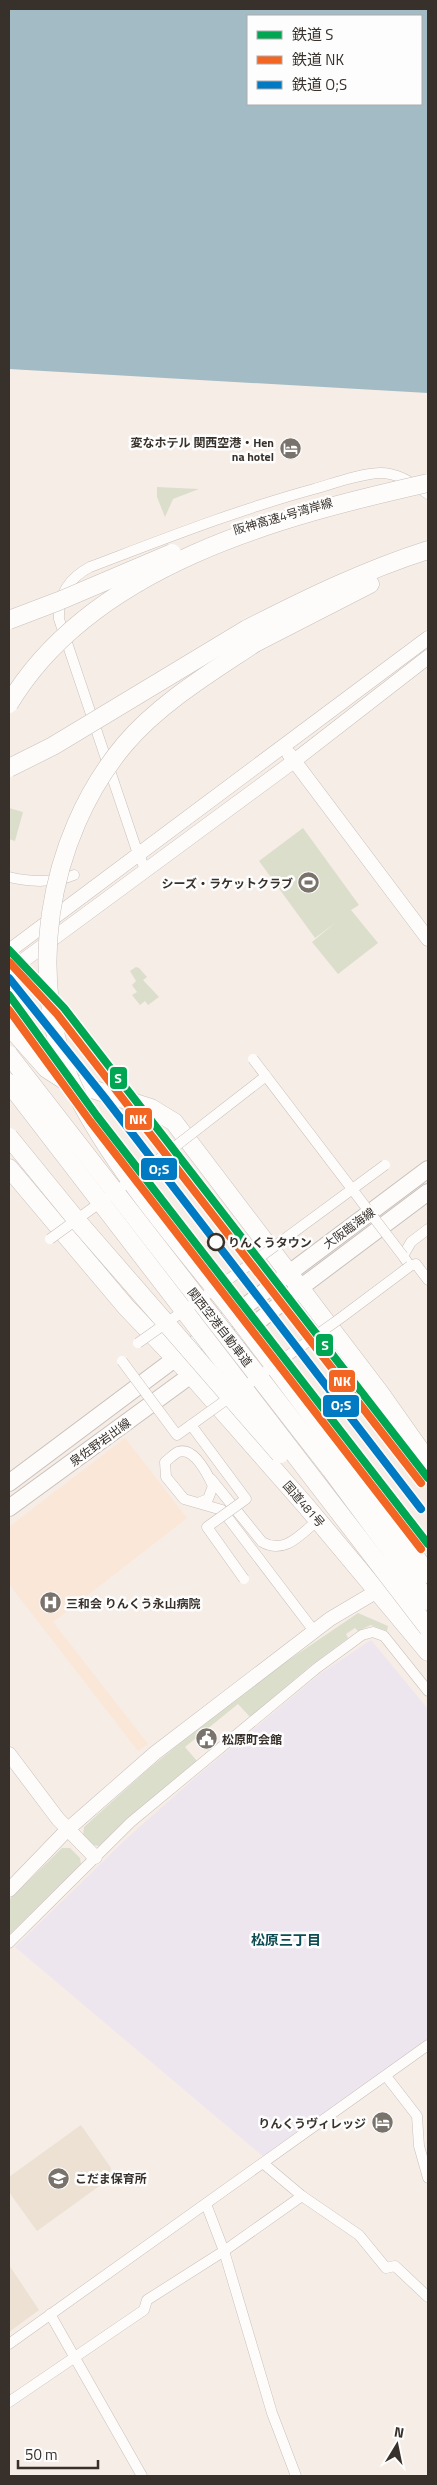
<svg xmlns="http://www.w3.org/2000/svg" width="437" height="2485" viewBox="0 0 437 2485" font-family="'Titillium Web','Noto Sans JP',sans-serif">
	<rect width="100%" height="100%" fill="#f6ede6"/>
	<path fill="#fae7d8" d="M125 1438 187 1518 53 1622 148 1744 138 1751 9 1584V1527Z"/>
	<path fill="#eee6ef" d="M371 1640 428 1709V2039L265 2158 15 1947 126 1839 197 1776 320 1674Z"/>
	<g fill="#ece1d3">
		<path d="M81 2125 111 2168 109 2179 37 2231 9 2192V2177Z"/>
		<path d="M9 2265 39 2310 9 2332Z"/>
	</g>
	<g fill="#dcdecc">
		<path d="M157 487 199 489 173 499 165 517 157 497Z"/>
		<path d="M9 808 23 812 15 841 9 839Z"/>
		<path d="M303 828 359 905 351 910 378 943 338 974 312 942 335 923 315 938 259 861Z"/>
		<path d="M136 967 139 968 147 977 143 980 159 997 148 1005 145 1001 140 1005 132 995 137 992 132 985 136 981 130 971Z"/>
		<path d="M358 1613 388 1626 387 1631 371 1625 358 1631 355 1628 346 1634 348 1638 309 1667 250 1717 238 1704 185 1747 197 1761 134 1813 99 1846 92 1845 83 1835 84 1827 146 1771 249 1687Z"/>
		<path d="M62 1848H70L80 1858 81 1864 9 1935V1900Z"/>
	</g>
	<path fill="#a2bbc4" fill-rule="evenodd" d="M9 9H428V393L9 369ZM248 16H421V104H248Z"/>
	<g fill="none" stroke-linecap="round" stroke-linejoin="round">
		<defs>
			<g id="street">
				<path d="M145 869 136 848 59 619C58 595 69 578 90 567 164 539 237 510 314 489 335 483 358 474 380 473 400 473 413 484 428 494"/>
				<path d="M9 877C29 882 55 883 74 875"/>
				<path d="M428 1229 411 1242 403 1256 410 1266 416 1264 428 1280"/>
				<path d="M211 1479 262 1542C285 1555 301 1534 318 1520"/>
				<path d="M198 1503 208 1499 213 1486C208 1475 194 1446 178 1452 174 1454 169 1459 165 1462L166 1477 184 1499 222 1510 314 1631"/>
				<path d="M9 1943 131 1822 317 1668 362 1635 373 1632 384 1636 428 1691"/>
				<path d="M386 2076 417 2116 419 2146 428 2178"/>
				<path d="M264 2164 302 2196 359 2235 386 2268 395 2266 428 2297"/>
				<path d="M206 2204 224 2251 272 2413 296 2476"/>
				<path d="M50 2314 142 2476"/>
				<path d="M9 2344 428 2045"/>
				<path d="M9 2402 144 2310 147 2300 224 2251 302 2196"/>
			</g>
			<g id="secondary">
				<path d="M289 754 428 939"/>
				<path d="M9 951 428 638"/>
				<path d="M9 971 294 761 428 657"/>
				<path d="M9 1754 58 1819 95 1857"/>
				<path d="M9 1890 67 1830 155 1753 330 1619 384 1587"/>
			</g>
			<g id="primary">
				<path d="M9 1483 428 1169"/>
				<path d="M9 1508 191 1375 300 1288 428 1192"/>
			</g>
			<g id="highway">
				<path d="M247 629C306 599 365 570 428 550"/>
				<path d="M255 643 370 584"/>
				<path d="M9 1026 47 1069 64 1080 151 1108 174 1122 380 1393 428 1461"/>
				<path d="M9 1168 126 1307 191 1375 306 1506 428 1652"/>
			</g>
		</defs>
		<use href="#street" stroke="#c8c0bb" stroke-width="11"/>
		<use href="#secondary" stroke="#c8c0bb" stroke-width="15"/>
		<use href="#primary" stroke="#c8c0bb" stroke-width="18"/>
		<use href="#highway" stroke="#c8c0bb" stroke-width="19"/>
		<use href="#street" stroke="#fefcfb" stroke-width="10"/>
		<use href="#secondary" stroke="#fefcfb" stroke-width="14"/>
		<use href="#primary" stroke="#fefcfb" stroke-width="16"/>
		<use href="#highway" stroke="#fefcfb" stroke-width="18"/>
		<defs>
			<g id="street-bridge">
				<path d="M253 1059 403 1256"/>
				<path d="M50 1239 145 1170 266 1076"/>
				<path d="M138 1343 256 1260 385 1165"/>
				<path d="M122 1361 177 1435 342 1317 410 1266"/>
				<path d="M191 1425 246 1499 207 1527 244 1579"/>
			</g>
			<g id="highway-bridge">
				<path d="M9 620 59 601 172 553"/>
				<path d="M255 643C210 673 160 703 125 744 46 838 22 986 78 1097 118 1174 178 1241 231 1309 298 1397 363 1485 428 1574"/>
				<path d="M9 704C92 565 281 516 428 483"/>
				<path d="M9 768 53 746 247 629"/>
				<path d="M9 1055 331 1470 428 1601"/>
				<path d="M9 1083 428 1628"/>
				<path d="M9 1137 79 1223 280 1454"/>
			</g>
		</defs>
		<use href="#street-bridge" stroke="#c8c0bb" stroke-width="11" stroke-linecap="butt"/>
		<use href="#highway-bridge" stroke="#c8c0bb" stroke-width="19" stroke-linecap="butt"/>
		<use href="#street-bridge" stroke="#fefcfb" stroke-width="10"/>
		<use href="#highway-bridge" stroke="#fefcfb" stroke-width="18"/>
		<defs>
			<g id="rail-1">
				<path d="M9 950 64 1008 428 1478"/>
				<path d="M9 995 97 1116 428 1544"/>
			</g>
			<g id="rail-2">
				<path d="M9 962 57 1014 421 1483"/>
				<path d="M9 1010 90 1121 421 1549"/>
			</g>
			<path id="rail-3" d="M9 978 105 1098 421 1509"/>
		</defs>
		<use href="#rail-1" stroke="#fdfdfd" stroke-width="11"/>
		<use href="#rail-2" stroke="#fdfdfd" stroke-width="11"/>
		<use href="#rail-3" stroke="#fdfdfd" stroke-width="11"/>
		<use href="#rail-1" stroke="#00a651" stroke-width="8"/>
		<use href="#rail-2" stroke="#f26522" stroke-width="8"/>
		<use href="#rail-3" stroke="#007ac2" stroke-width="8"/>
	</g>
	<defs>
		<symbol id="hotel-disc" viewBox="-11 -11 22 22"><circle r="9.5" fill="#7a736c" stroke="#fdfdfd"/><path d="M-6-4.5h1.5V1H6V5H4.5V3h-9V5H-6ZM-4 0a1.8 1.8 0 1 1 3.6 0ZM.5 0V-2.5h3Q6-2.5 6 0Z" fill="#fff"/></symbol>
		<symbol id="stadium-disc" viewBox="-11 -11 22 22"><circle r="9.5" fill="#7a736c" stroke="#fdfdfd"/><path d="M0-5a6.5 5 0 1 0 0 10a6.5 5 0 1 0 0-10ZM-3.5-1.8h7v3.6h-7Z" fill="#fff"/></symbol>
		<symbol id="hospital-disc" viewBox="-11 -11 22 22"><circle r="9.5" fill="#7a736c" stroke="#fdfdfd"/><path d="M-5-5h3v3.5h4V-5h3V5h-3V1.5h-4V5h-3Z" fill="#fff"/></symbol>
		<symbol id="civic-disc" viewBox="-11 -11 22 22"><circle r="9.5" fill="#7a736c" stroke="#fdfdfd"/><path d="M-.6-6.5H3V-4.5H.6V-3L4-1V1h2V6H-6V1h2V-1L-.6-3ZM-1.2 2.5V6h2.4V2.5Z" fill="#fff"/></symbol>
		<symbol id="school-disc" viewBox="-11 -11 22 22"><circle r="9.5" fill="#7a736c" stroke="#fdfdfd"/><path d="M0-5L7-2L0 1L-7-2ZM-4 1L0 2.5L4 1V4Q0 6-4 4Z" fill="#fff"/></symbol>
	</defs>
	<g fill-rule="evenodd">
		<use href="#hotel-disc" x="278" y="436" width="25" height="25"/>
		<use href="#stadium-disc" x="296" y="870" width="25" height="25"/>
		<use href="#hospital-disc" x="38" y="1590" width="25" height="25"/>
		<use href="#civic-disc" x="194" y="1726" width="25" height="25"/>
		<use href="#hotel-disc" x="370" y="2110" width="25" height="25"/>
		<use href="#school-disc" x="46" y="2166" width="25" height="25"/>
	</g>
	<circle fill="#fdfdfd" stroke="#38312b" stroke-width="2.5" cx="216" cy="1242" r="8"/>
	<g text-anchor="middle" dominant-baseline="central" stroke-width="5" stroke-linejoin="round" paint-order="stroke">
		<g font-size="12" font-weight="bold" fill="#38312b" stroke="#fdfdfd" text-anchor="end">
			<text x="274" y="442">変なホテル 関西空港・Hen<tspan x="274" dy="14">na hotel</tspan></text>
			<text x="293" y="883">シーズ・ラケットクラブ</text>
			<text x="66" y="1603" text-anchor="start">三和会 りんくう永山病院</text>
			<text x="222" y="1739" text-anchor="start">松原町会館</text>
			<text x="366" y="2123">りんくうヴィレッジ</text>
			<text x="75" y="2178" text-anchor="start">こだま保育所</text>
		</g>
		<g font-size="12" fill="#38312b" stroke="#fdfdfd">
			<text transform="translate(283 516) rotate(-16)">阪神高速4号湾岸線</text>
			<text transform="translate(349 1228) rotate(-36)">大阪臨海線</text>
			<text transform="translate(220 1327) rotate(52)">関西空港自動車道</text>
			<text transform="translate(100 1442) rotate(-36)">泉佐野岩出線</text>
			<text transform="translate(304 1504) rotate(49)">国道481号</text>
		</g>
		<g font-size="12" font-weight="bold" fill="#38312b" stroke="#fdfdfd" text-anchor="start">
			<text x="228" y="1242">りんくうタウン</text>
		</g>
		<g font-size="14" font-weight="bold" fill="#0c4b51" stroke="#fdfdfd">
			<text x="286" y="1939">松原三丁目</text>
		</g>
	</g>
	<g stroke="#fdfdfd" stroke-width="2">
		<rect x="109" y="1066" width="19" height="24" rx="5" fill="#00a651"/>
		<rect x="124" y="1107" width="29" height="24" rx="5" fill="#f26522"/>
		<rect x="140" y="1157" width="38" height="24" rx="5" fill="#007ac2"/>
		<rect x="315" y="1333" width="19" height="24" rx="5" fill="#00a651"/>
		<rect x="328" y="1369" width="28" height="24" rx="5" fill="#f26522"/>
		<rect x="322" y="1394" width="38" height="24" rx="5" fill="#007ac2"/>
	</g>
	<g font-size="14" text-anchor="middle" font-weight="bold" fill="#fff">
		<text x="118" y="1083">S</text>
		<text x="138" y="1124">NK</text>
		<text x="159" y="1174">O;S</text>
		<text x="325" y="1350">S</text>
		<text x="342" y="1386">NK</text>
		<text x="341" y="1410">O;S</text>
	</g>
	<rect width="437" height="2485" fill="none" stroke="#38312b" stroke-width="20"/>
	<rect x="247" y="15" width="175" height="90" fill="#fdfdfd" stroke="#aeaba9"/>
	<rect x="257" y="31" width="25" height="8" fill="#00a651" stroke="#aeaba9"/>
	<text x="292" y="40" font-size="15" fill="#38312b">鉄道 S</text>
	<rect x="257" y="56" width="25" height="8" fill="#f26522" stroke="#aeaba9"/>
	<text x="292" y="65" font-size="15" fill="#38312b">鉄道 NK</text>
	<rect x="257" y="81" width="25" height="8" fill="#007ac2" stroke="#aeaba9"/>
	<text x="292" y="90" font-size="15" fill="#38312b">鉄道 O;S</text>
	<g transform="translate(397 2445) rotate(10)" stroke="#fdfdfd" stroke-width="4" paint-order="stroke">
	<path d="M0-4L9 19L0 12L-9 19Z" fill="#38312b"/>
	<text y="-8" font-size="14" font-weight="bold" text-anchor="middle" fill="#38312b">N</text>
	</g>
	<path d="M18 2460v8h80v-8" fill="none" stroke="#38312b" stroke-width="2.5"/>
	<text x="25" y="2460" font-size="15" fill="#38312b" stroke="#fdfdfd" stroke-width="4" paint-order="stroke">50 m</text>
</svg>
